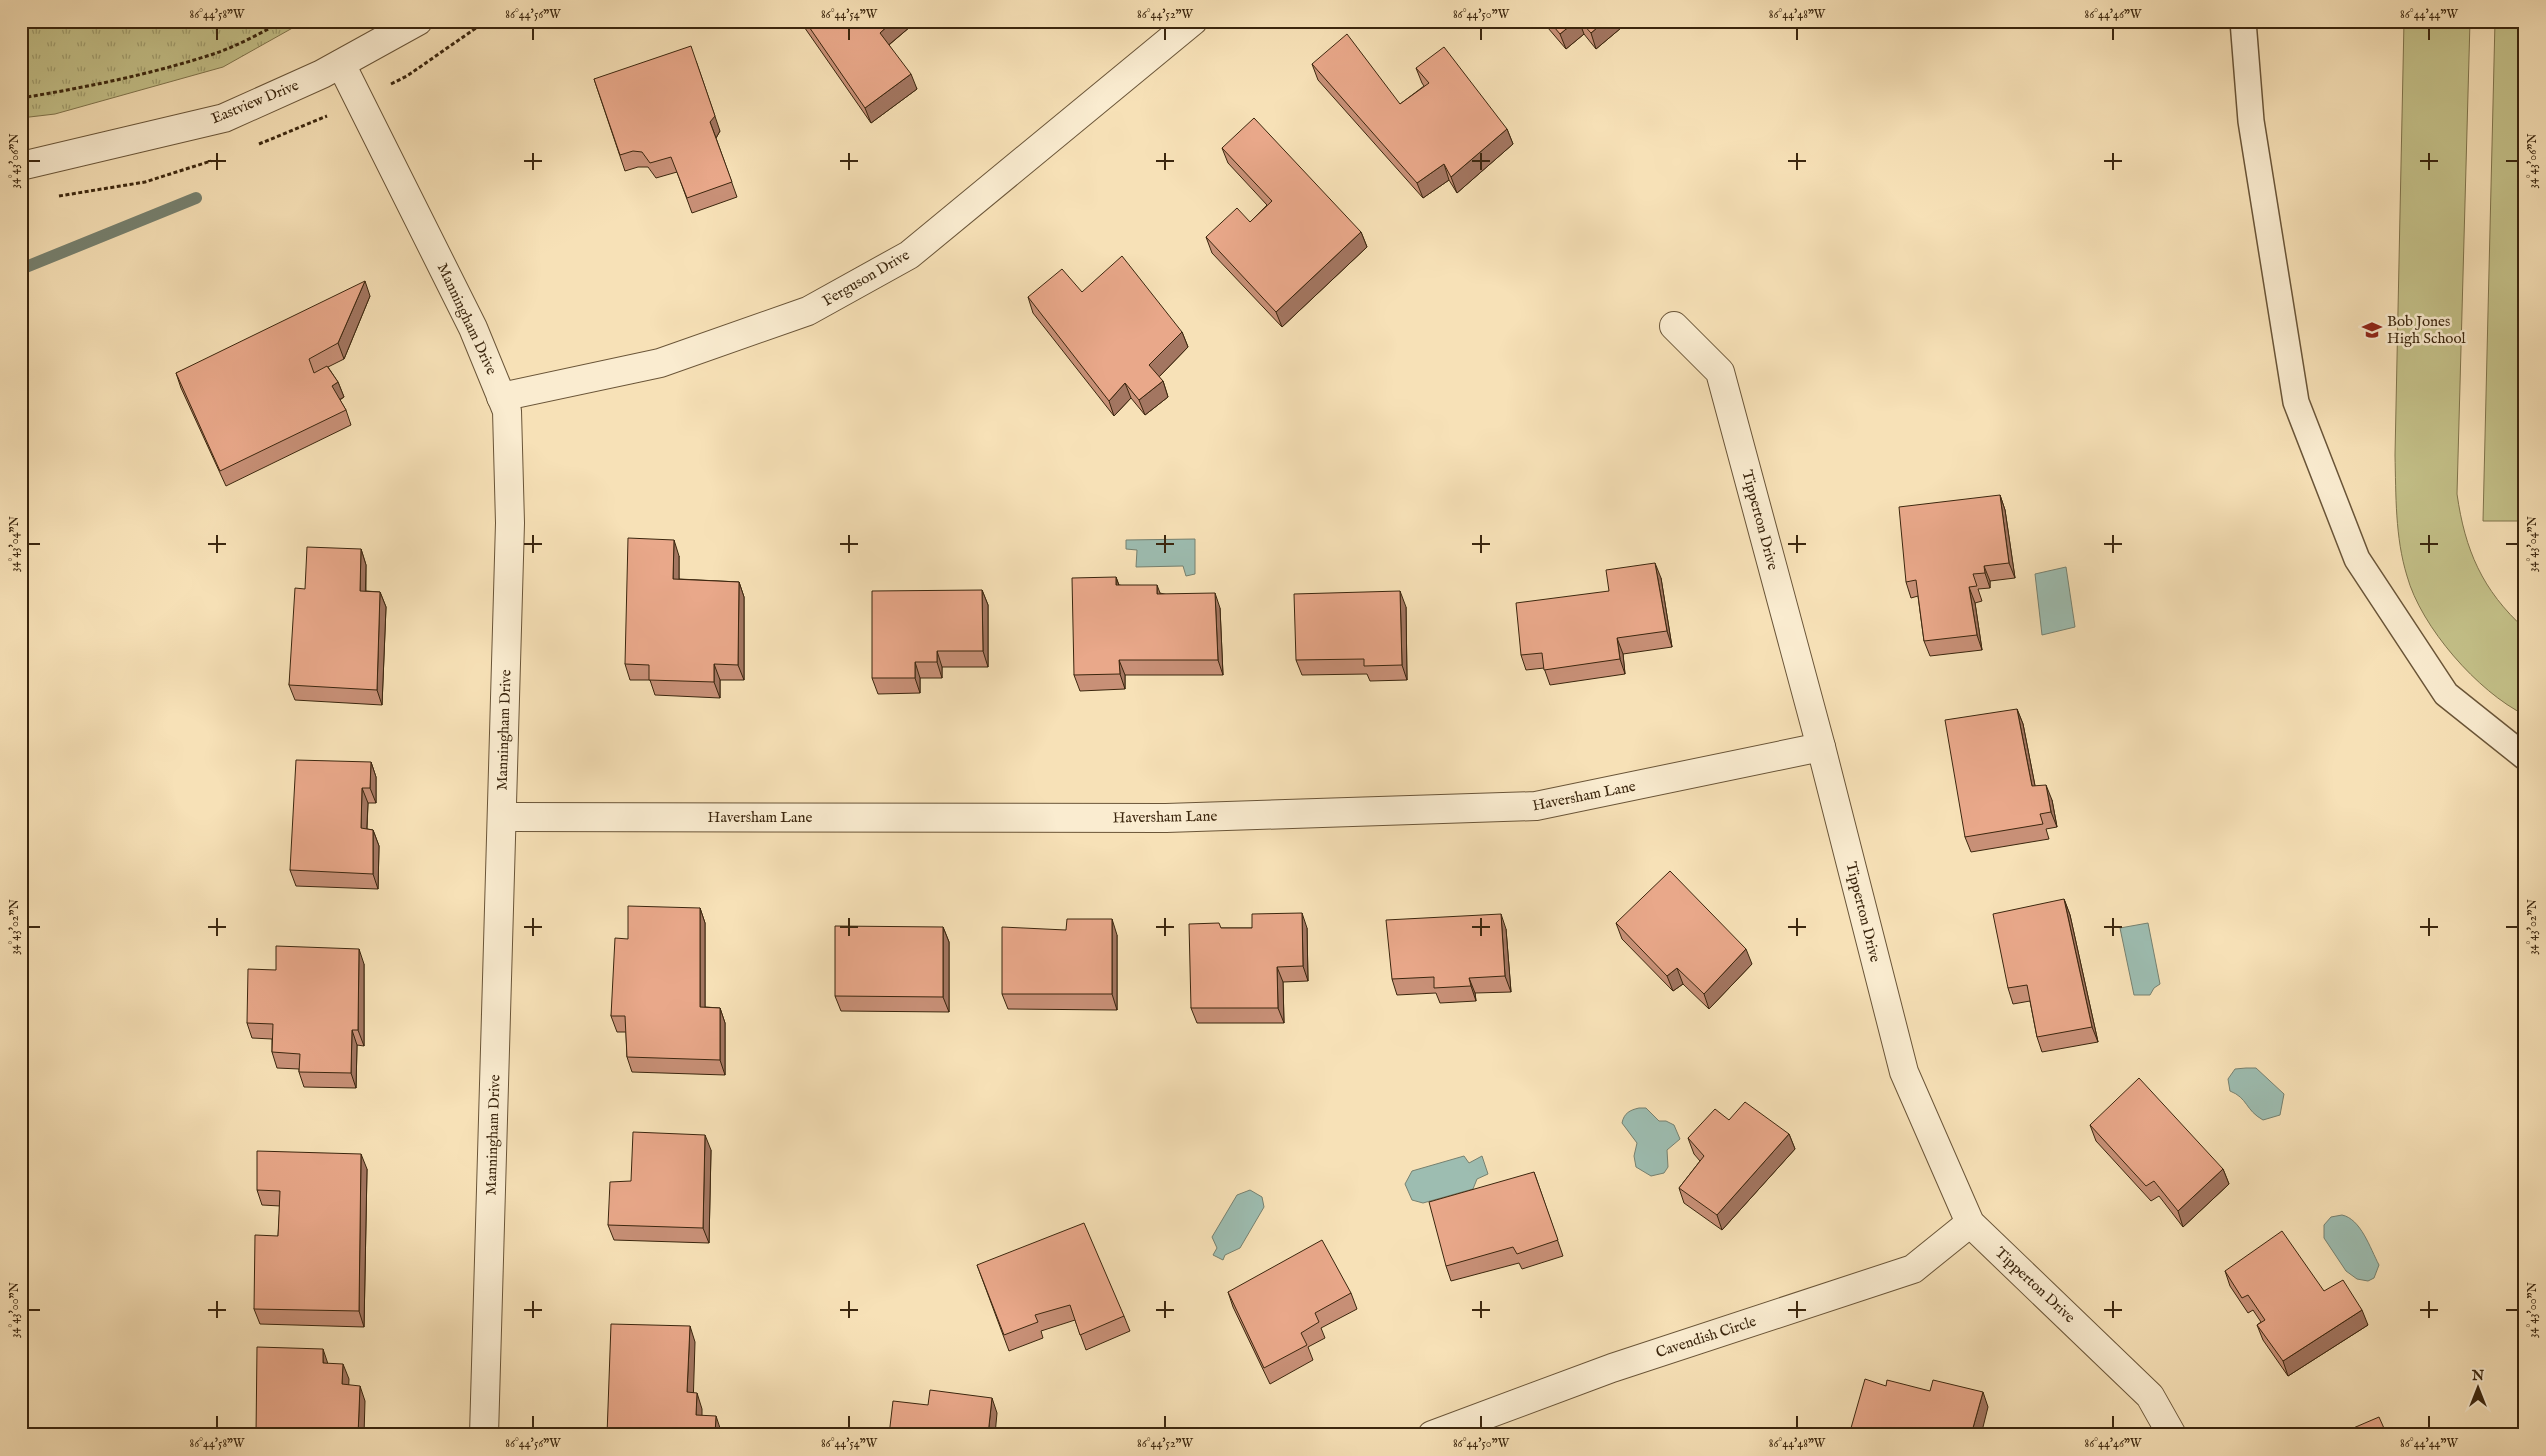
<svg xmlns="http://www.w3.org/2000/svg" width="2546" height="1456" viewBox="0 0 2546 1456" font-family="'IM FELL English',serif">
	<defs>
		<pattern id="grass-tufts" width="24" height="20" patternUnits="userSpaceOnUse" patternTransform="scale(1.25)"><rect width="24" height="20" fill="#c4c189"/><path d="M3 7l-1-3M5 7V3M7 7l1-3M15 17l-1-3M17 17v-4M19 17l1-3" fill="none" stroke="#a09d6e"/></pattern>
	</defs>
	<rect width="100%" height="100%" fill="#f7e1b7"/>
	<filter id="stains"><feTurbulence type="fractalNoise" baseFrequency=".004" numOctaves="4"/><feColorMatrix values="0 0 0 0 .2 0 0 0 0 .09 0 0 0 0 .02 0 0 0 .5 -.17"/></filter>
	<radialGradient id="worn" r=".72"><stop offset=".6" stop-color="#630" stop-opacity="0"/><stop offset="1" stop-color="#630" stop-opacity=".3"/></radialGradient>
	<path fill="url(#grass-tufts)" stroke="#80744c" d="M21 21H305L223 67 55 114 21 118Z"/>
	<g fill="#c4c189" stroke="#80744c">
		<path d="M2404 21H2470L2457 494C2465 550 2482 590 2525 629V715C2478 692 2421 627 2407 576 2395 537 2396 495 2395 455Z"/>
		<path d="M2495 21H2525V521H2483Z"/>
	</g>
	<g fill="#9dbdb1" stroke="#768170">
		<path d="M1195 539V574L1186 576 1183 566 1136 567 1137 550 1126 549V540Z"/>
		<path d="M2066 567 2075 627 2042 635 2035 574Z"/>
		<path d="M2148 923 2160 984 2154 988 2150 995H2134L2120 928Z"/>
		<path d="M2246 1068H2256L2284 1094 2280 1115 2263 1120C2245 1110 2248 1098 2230 1091L2228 1079 2235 1069Z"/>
		<path d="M1639 1108H1646L1659 1121H1666L1674 1125 1680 1139 1667 1150 1668 1167 1664 1173 1651 1176 1636 1167 1634 1156 1637 1143 1622 1123C1624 1113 1630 1110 1639 1108Z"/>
		<path d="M1464 1156 1469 1163 1482 1156 1488 1174 1477 1179 1473 1189 1423 1203 1412 1200 1405 1184 1412 1171Z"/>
		<path d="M1250 1190 1262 1197 1264 1207 1240 1248 1225 1255 1223 1260 1213 1255 1217 1248 1212 1237 1237 1195Z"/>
		<path d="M2342 1215C2361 1219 2370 1248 2379 1265L2374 1278 2368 1281 2357 1279 2346 1271 2324 1238V1225L2331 1217Z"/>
	</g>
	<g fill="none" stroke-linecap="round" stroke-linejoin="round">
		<path stroke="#768170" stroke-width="12" d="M21 269 196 198"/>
		<defs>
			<path id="service" d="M2243 21 2251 121 2296 402 2357 559 2446 694 2525 757"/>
			<g id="minor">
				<path d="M341 64 473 328 507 411 510 523 484 1435"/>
				<path d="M1674 326 1720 372 1821 747 1904 1072 1970 1223 2150 1396 2172 1435"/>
				<path d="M501 397 660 363 808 311 909 255 1193 21"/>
				<path d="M502 817 1166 818 1536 806 1821 747"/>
				<path d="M1432 1435 1612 1368 1913 1269 1970 1223"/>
			</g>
			<path id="tertiary" d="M21 166 224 118 322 74 418 21"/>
		</defs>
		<use href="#service" stroke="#6a5538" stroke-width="28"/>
		<use href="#minor" stroke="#6a5538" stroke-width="30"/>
		<use href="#tertiary" stroke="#6a5538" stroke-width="30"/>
		<g stroke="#3b260e" stroke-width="3" stroke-dasharray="4 2.5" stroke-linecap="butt">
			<path d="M391 84 407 76 486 21"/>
			<path d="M21 98C83 88 147 75 207 56 234 48 259 34 283 21"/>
			<path d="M259 144 327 116"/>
			<path d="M59 196 145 182 211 161"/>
		</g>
		<use href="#service" stroke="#faecd0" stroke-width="25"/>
		<use href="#minor" stroke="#faecd0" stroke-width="28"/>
		<use href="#tertiary" stroke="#faecd0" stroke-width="28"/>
	</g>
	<g fill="#c89077" stroke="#3b260e">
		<path d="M800 21H917L889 45 917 89 871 123Z"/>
		<path d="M1542 21H1619L1621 28 1596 49 1584 34 1566 49Z"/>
		<path d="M1312 64 1400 104 1424 86 1422 83 1416 68 1507 129 1513 144 1457 193 1449 180 1423 198 1318 80Z"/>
		<path d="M594 79 720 131 716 138 737 197 692 213 677 172 656 178 648 167H638L625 171Z"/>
		<path d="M1222 148 1361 232 1367 247 1282 327 1212 253 1206 237 1250 222 1267 205 1228 163Z"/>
		<path d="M1082 292 1182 332 1188 347 1159 377 1163 381 1168 397 1145 415 1131 398 1114 416 1033 313 1028 297Z"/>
		<path d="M370 296 344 359 328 367 338 382 344 397 340 400 346 410 351 425 226 486 181 388 176 373Z"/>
		<path d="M2000 495 2005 510 2015 578 1990 581V588L1978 589 1982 601 1975 603 1982 650 1930 656 1924 641 1918 596 1911 598 1906 582Z"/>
		<path d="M361 549 366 565V591L380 592 386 607 382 705 295 700 289 685 305 589Z"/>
		<path d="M679 556V579L739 582 744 597V680H720V698L655 695 650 680H630L625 664Z"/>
		<path d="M1116 577 1119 585 1160 593 1220 608 1223 675H1125V689L1080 691 1074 675Z"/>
		<path d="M1661 578 1672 647 1623 654 1625 674 1550 685 1544 668 1526 670 1521 655 1609 591Z"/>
		<path d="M982 590 988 605V667H942V678H920V693L878 694 872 678Z"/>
		<path d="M1406 607 1407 680 1370 681 1367 674 1302 675 1296 660Z"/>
		<path d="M2017 709 2023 724 2035 786 2052 800 2057 827 2046 829 2049 839 1971 852 1965 837Z"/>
		<path d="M371 762 376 777V803H368L367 829 373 830 379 846 378 889 296 886 290 870Z"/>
		<path d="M2064 899 2070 915 2098 1042 2042 1052 2037 1037 2030 1001 2013 1004 2008 988Z"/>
		<path d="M700 908 705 923V1007L720 1008 725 1023V1075L632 1072 627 1057 626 1032H617L611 1016 628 939Z"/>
		<path d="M1616 923 1752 964 1709 1009 1683 984 1673 991 1622 939Z"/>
		<path d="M943 927 949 942V1012L841 1011 835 996Z"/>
		<path d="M1221 928H1307L1308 981 1283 982 1284 1023H1197L1191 1008Z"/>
		<path d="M1506 929 1511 992 1475 993 1476 1001 1440 1003 1436 993 1397 995 1392 979Z"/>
		<path d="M1117 935V1010L1008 1009 1002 994Z"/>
		<path d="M364 964V1046L357 1045 356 1088 304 1087 299 1072V1069L277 1068 272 1052V1039L252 1038 247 1023 276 970Z"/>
		<path d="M1729 1120 1789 1134 1795 1149 1722 1230 1684 1203 1679 1188 1700 1161 1694 1154 1688 1138Z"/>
		<path d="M2090 1125 2223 1169 2229 1184 2183 1227 2159 1196 2151 1201 2096 1141Z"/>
		<path d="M711 1150 709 1243 614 1240 608 1225 631 1181Z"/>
		<path d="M367 1169 364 1327 260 1324 254 1309 278 1236 280 1206 262 1205 257 1190Z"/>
		<path d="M1534 1172 1563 1256 1522 1269 1519 1263 1451 1281 1446 1266Z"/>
		<path d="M977 1265 1124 1316 1130 1331 1086 1350 1075 1320 1041 1331 1043 1338 1009 1351Z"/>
		<path d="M2225 1271 2324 1291 2368 1325 2288 1376 2263 1340 2257 1325 2261 1322 2253 1310 2248 1313 2230 1286Z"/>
		<path d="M1228 1292 1351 1293 1357 1309 1321 1328 1325 1338 1308 1347 1313 1360 1270 1384 1233 1307Z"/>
	</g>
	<g fill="#a37661" stroke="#3b260e">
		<path d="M893 21H917L885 48 880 33Z"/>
		<path d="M1576 21H1579L1584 34 1566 49 1560 34Z"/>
		<path d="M1605 21H1619L1621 28 1596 49 1591 33Z"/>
		<path d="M696 61 720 131 716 138 710 122Z"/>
		<path d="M911 74 917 89 871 123 865 108Z"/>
		<path d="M1507 129 1513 144 1457 193 1451 177Z"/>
		<path d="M1444 164 1449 180 1423 198 1417 183Z"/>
		<path d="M1361 232 1367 247 1282 327 1276 312Z"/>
		<path d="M365 281 370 296 344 359 338 343Z"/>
		<path d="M1182 332 1188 347 1155 381 1149 365Z"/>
		<path d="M1163 381 1168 397 1145 415 1139 400Z"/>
		<path d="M338 382 344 397 337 401 332 386Z"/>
		<path d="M1125 383 1131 398 1114 416 1109 401Z"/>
		<path d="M2000 495 2005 510 2015 578 2009 563Z"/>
		<path d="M674 540 679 556V594L673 579Z"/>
		<path d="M361 549 366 565 365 606 360 591Z"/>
		<path d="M1655 563 1661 578 1672 647 1667 631Z"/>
		<path d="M1984 566 1990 581V588L1985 573Z"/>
		<path d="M1116 577 1121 592 1116 585Z"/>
		<path d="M739 582 744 597V680L738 665Z"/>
		<path d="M1157 585 1163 601 1157 594Z"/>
		<path d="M1969 587 1975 603 1982 650 1977 635Z"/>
		<path d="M982 590 988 605V667L983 651Z"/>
		<path d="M1400 591 1406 607 1407 680 1402 665Z"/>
		<path d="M380 592 386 607 382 705 377 690Z"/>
		<path d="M1215 593 1220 608 1223 675 1218 660Z"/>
		<path d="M1617 638 1623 654 1625 674 1620 659Z"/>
		<path d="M937 651 942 667V678L937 662Z"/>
		<path d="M1119 660 1125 675V689L1120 674Z"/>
		<path d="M915 662 920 678V693L915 678Z"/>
		<path d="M714 664 720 680V698L714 682Z"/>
		<path d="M2017 709 2023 724 2038 801 2032 786Z"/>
		<path d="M371 762 376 777V803L370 788Z"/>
		<path d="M2046 785 2052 800 2057 827 2051 812Z"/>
		<path d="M362 788 368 803 366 844 361 828Z"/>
		<path d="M373 830 379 846 378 889 373 874Z"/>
		<path d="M2064 899 2070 915 2098 1042 2092 1027Z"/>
		<path d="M700 908 705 923V1022L700 1007Z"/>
		<path d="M1302 913 1307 928 1308 981 1303 966Z"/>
		<path d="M1501 914 1506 929 1511 992 1505 976Z"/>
		<path d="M1112 919 1117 935V1010L1112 994Z"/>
		<path d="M943 927 949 942V1012L943 997Z"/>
		<path d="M359 949 364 964V1046L358 1030Z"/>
		<path d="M1746 949 1752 964 1709 1009 1704 994Z"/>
		<path d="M1277 967 1283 982 1284 1023 1278 1008Z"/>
		<path d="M1677 968 1683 984 1673 991 1667 976Z"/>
		<path d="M1469 978 1475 993 1476 1001 1471 986Z"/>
		<path d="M720 1008 725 1023V1075L720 1060Z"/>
		<path d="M352 1030 357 1045 356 1088 351 1073Z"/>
		<path d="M1789 1134 1795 1149 1722 1230 1717 1215Z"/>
		<path d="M705 1135 711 1150 709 1243 703 1228Z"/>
		<path d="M361 1154 367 1169 364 1327 359 1311Z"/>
		<path d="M2223 1169 2229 1184 2183 1227 2178 1211Z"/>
		<path d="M2362 1310 2368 1325 2288 1376 2283 1361Z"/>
		<path d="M690 1326 695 1342 693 1407 687 1392Z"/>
		<path d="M323 1349 328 1364 323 1363Z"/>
		<path d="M343 1364 349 1379 348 1400 342 1384Z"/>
		<path d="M360 1386 365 1401 364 1435H358Z"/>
		<path d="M1983 1392 1988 1407 1981 1435H1971Z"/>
		<path d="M697 1393 702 1409V1430L696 1415Z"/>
		<path d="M992 1398 997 1413 995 1435H988Z"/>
		<path d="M716 1416 721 1431V1435H715Z"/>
	</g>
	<g fill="#e9a88a" stroke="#3b260e">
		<path d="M805 21H893L880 33 911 74 865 108Z"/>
		<path d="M1549 21H1576L1560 34Z"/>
		<path d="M1580 21H1605L1591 33Z"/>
		<path d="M1347 34 1400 104 1429 83 1416 68 1444 47 1507 129 1451 177 1444 164 1417 183 1312 64Z"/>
		<path d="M691 46 715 116 710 122 732 182 687 198 671 157 650 163 642 152 633 151 620 155 594 79Z"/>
		<path d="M1254 118 1361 232 1276 312 1206 237 1237 208 1250 222 1272 201 1222 148Z"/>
		<path d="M1122 256 1182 332 1149 365 1163 381 1139 400 1125 383 1109 401 1028 297 1062 269 1082 292Z"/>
		<path d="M365 281 338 343 309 359 314 373 327 366 338 382 332 386 346 410 220 471 176 373Z"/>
		<path d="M2000 495 2009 563 1984 566 1985 573 1973 574 1977 586 1969 587 1977 635 1924 641 1916 580 1906 582 1899 507Z"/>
		<path d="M628 538 674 540 673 579 739 582 738 665 714 664V682L649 680V665L625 664Z"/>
		<path d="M307 547 361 549 360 591 380 592 377 690 289 685 295 588 305 589Z"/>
		<path d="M1655 563 1667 631 1617 638 1620 659 1544 670 1542 653 1521 655 1516 603 1609 591 1606 570Z"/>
		<path d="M1116 577V585H1157V594L1215 593 1218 660H1119L1120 674 1074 675 1072 578Z"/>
		<path d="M982 590 983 651H937V662H915V678H872V591Z"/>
		<path d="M1400 591 1402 665 1364 666V659L1296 660 1294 594Z"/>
		<path d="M2017 709 2032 786 2046 785 2051 812 2040 814 2043 824 1965 837 1945 720Z"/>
		<path d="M296 760 371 762 370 788H362L361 828 373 830V874L290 870Z"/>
		<path d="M1670 871 1746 949 1704 994 1677 968 1667 976 1616 923Z"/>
		<path d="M2064 899 2092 1027 2037 1037 2027 985 2008 988 1993 914Z"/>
		<path d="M628 906 700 908V1007L720 1008V1060L627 1057 625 1016H611L615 938 628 939Z"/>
		<path d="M1302 913 1303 966 1277 967 1278 1008H1191L1189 924 1219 923 1221 928H1252V914Z"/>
		<path d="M1501 914 1505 976 1469 978 1471 986 1434 988V977L1392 979 1386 920Z"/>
		<path d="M1067 919H1112V994H1002V927L1066 930Z"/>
		<path d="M835 926 943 927V997L835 996Z"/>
		<path d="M276 946 359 949 358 1030H352L351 1073 299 1072 300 1054 272 1052 273 1024 247 1023 248 969 276 970Z"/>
		<path d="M2139 1078 2223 1169 2178 1211 2154 1181 2146 1186 2090 1125Z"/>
		<path d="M1745 1102 1789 1134 1717 1215 1679 1188 1704 1156 1688 1138 1715 1109 1729 1120Z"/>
		<path d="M633 1132 705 1135 703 1228 608 1225 610 1182 631 1181Z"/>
		<path d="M257 1151 361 1154 359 1311 254 1309 255 1235 278 1236 280 1191 257 1190Z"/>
		<path d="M1534 1172 1558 1240 1517 1254 1513 1247 1446 1266 1429 1202Z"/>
		<path d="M1084 1223 1124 1316 1080 1335 1070 1305 1035 1315 1038 1322 1004 1335 977 1265Z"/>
		<path d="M2282 1231 2324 1291 2343 1280 2362 1310 2283 1361 2257 1325 2265 1320 2248 1295 2242 1298 2225 1271Z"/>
		<path d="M1322 1240 1351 1293 1315 1313 1319 1322 1301 1333 1307 1345 1264 1368 1228 1292Z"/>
		<path d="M611 1324 690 1326 687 1392 697 1393 696 1415 716 1416 715 1435H607Z"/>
		<path d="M257 1347 323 1349V1363L343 1364 342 1384 360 1386 358 1435H245V1434H256Z"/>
		<path d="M1865 1379 1886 1386 1887 1380 1930 1391 1933 1380 1983 1392 1971 1435H1949L1943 1433 1942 1435H1849Z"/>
		<path d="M930 1390 992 1398 988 1435H889L893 1401 928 1405Z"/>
		<path d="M2379 1417 2387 1435H2337Z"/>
	</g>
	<path fill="none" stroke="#3b260e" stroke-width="2" d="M217 28V40M533 28V40M849 28V40M1165 28V40M1481 28V40M1797 28V40M2113 28V40M2429 28V40M217 153V170M533 153V170M849 153V170M1165 153V170M1481 153V170M1797 153V170M2113 153V170M2429 153V170M28 161H40M208 161H226M524 161H542M840 161H858M1156 161H1174M1472 161H1490M1788 161H1806M2104 161H2122M2420 161H2438M2506 161H2518M217 535V553M533 535V553M849 535V553M1165 535V553M1481 535V553M1797 535V553M2113 535V553M2429 535V553M28 544H40M208 544H226M524 544H542M840 544H858M1156 544H1174M1472 544H1490M1788 544H1806M2104 544H2122M2420 544H2438M2506 544H2518M217 918V936M533 918V936M849 918V936M1165 918V936M1481 918V936M1797 918V936M2113 918V936M2429 918V936M28 927H40M208 927H226M524 927H542M840 927H858M1156 927H1174M1472 927H1490M1788 927H1806M2104 927H2122M2420 927H2438M2506 927H2518M217 1301V1318M533 1301V1318M849 1301V1318M1165 1301V1318M1481 1301V1318M1797 1301V1318M2113 1301V1318M2429 1301V1318M28 1310H40M208 1310H226M524 1310H542M840 1310H858M1156 1310H1174M1472 1310H1490M1788 1310H1806M2104 1310H2122M2420 1310H2438M2506 1310H2518M217 1416V1428M533 1416V1428M849 1416V1428M1165 1416V1428M1481 1416V1428M1797 1416V1428M2113 1416V1428M2429 1416V1428"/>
	<defs>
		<symbol id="school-bare" viewBox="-9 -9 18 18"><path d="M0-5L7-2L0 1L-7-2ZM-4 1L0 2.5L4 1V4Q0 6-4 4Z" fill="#8f2418" stroke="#faecd0" stroke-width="2.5" paint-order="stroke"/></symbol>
	</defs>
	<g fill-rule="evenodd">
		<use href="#school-bare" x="2358" y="316" width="28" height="28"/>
	</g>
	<g text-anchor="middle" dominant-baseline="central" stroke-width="5" stroke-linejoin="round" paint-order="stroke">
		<g font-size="15" fill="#3b260e" stroke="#faecd0">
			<text transform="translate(255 102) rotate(-22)">Eastview Drive</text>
			<text transform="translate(866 278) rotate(-30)">Ferguson Drive</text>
			<text transform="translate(467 319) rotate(65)">Manningham Drive</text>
			<text transform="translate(1760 520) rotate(75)">Tipperton Drive</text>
			<text transform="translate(504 730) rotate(-88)">Manningham Drive</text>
			<text transform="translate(1584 796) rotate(-11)">Haversham Lane</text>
			<text x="760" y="817">Haversham Lane</text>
			<text transform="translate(1165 817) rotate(-1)">Haversham Lane</text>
			<text transform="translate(1863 912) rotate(76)">Tipperton Drive</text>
			<text transform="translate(493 1135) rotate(-88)">Manningham Drive</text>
			<text transform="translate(2035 1285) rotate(43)">Tipperton Drive</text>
			<text transform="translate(1706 1337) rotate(-18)">Cavendish Circle</text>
		</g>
		<g font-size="15" fill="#3b260e" stroke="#faecd0" text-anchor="start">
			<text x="2387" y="321">Bob Jones<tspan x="2387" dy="17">High School</tspan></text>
		</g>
	</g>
	<rect width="2546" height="1456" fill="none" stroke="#f7e1b7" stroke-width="55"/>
	<g transform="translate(2478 1388)" stroke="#faecd0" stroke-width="4" paint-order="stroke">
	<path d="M0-4L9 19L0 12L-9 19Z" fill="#3b260e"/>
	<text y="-8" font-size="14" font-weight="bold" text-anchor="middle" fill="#3b260e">N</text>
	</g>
	<rect x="28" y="28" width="2490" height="1400" fill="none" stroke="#3b260e" stroke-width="2"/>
	<g font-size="12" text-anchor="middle" fill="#3b260e">
		<text x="217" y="18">86°44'58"W</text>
		<text x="533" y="18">86°44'56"W</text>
		<text x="849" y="18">86°44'54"W</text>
		<text x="1165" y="18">86°44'52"W</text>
		<text x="1481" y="18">86°44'50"W</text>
		<text x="1797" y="18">86°44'48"W</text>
		<text x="2113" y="18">86°44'46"W</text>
		<text x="2429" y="18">86°44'44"W</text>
		<text transform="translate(14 161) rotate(-90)" y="4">34°43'06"N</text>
		<text transform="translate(2532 161) rotate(-90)" y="4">34°43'06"N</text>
		<text transform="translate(14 544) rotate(-90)" y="4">34°43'04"N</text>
		<text transform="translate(2532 544) rotate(-90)" y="4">34°43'04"N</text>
		<text transform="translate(14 927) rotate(-90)" y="4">34°43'02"N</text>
		<text transform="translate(2532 927) rotate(-90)" y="4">34°43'02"N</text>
		<text transform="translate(14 1310) rotate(-90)" y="4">34°43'00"N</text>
		<text transform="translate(2532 1310) rotate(-90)" y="4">34°43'00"N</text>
		<text x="217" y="1447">86°44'58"W</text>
		<text x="533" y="1447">86°44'56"W</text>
		<text x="849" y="1447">86°44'54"W</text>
		<text x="1165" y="1447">86°44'52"W</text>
		<text x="1481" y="1447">86°44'50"W</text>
		<text x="1797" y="1447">86°44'48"W</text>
		<text x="2113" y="1447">86°44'46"W</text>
		<text x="2429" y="1447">86°44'44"W</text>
	</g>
	<rect width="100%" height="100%" filter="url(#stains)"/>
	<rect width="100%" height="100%" fill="url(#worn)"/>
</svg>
